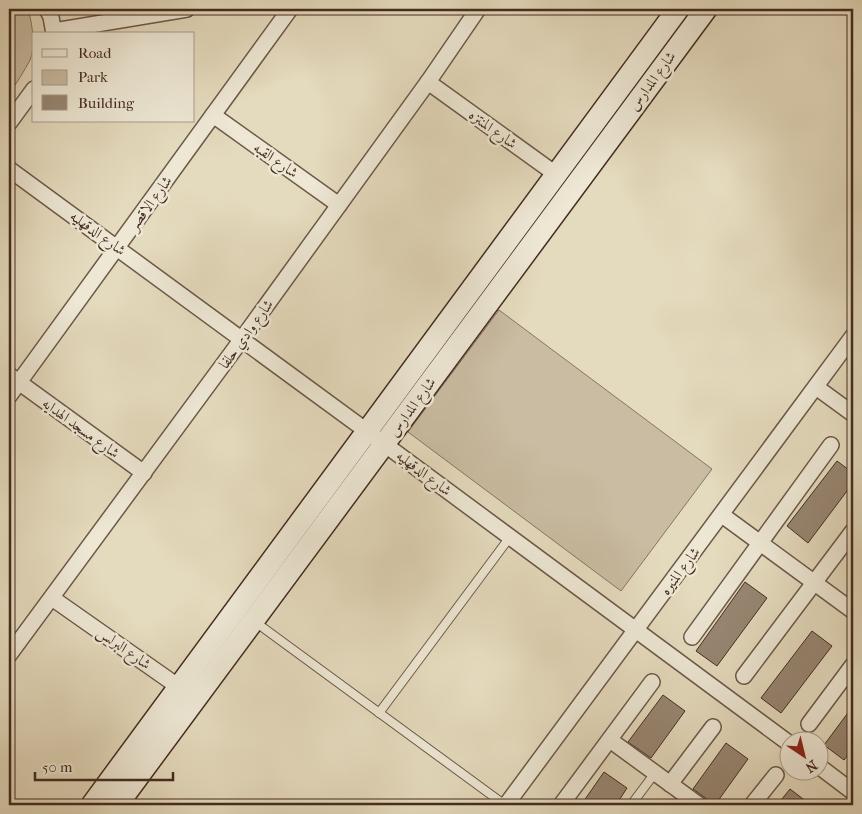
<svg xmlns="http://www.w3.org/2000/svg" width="862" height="814" viewBox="0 0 862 814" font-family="'IM FELL French Canon',Amiri,serif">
	<rect width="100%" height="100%" fill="#e4dabd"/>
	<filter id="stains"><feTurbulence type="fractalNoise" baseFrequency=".004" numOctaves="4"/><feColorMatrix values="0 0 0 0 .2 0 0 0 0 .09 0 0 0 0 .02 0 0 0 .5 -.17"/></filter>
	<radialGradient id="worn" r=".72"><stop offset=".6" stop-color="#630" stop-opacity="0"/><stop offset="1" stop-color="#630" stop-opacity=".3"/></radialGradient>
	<g fill="#c9bca2" stroke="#867462">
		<path d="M9 9H28C32 22 36 47 30 60 24 72 16 83 9 95Z"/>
		<path d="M499 310 712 469 621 591 408 432Z"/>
	</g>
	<g fill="#978672" stroke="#442c21">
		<path d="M837 461 853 473V483L808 543 787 526Z"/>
		<path d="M745 582 767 598 717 666 696 651Z"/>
		<path d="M812 631 832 646 781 713 761 698Z"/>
		<path d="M663 695 685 711 651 758 628 742Z"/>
		<path d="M853 706V748L844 760 824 745Z"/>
		<path d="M726 743 748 759 715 805 693 789Z"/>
		<path d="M604 772 627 788 616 805H581Z"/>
		<path d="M790 789 811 805H777Z"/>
	</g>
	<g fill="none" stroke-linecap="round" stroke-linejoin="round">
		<defs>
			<g id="lane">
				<path d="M254 621 505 805"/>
				<path d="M379 713 510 537"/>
				<path d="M631 805 655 773"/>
				<path d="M678 805 686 796"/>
			</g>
			<g id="street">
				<path d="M47 9 51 17 54 34"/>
				<path d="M54 31 187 9"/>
				<path d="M428 82 557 175"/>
				<path d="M213 115 339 205"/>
				<path d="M9 123 34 89"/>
				<path d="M9 169 368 432 790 744"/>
				<path d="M9 375 144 473"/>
				<path d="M816 387 853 414"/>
				<path d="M9 396 290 9"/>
				<path d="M722 515 853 611"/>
				<path d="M52 598 186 692"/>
				<path d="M692 637 831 445"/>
				<path d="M9 655 242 339 428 82 478 9"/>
				<path d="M744 676 853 531"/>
				<path d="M809 724 853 665"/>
				<path d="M610 740 699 805"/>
				<path d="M820 767 853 792"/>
				<path d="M670 784 713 727"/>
				<path d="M506 805 853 336"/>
				<path d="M561 805 652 682"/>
				<path d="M752 805 776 775"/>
			</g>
			<g id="secondary">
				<path d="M92 805 678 9"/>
				<path d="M117 805 706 9"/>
			</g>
		</defs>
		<use href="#lane" stroke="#6c5848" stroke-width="10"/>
		<use href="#street" stroke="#6c5848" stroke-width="18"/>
		<use href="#secondary" stroke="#442c21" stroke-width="24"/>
		<use href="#lane" stroke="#ede7d4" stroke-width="8"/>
		<use href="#street" stroke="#ede7d4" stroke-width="15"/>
		<use href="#secondary" stroke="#ede7d4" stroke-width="21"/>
	</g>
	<g text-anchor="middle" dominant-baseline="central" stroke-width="5" stroke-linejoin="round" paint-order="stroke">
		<g font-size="15" fill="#442c21" stroke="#ede7d4">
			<text transform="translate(652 81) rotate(-54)">شارع المدارس</text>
			<text transform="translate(493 129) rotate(36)">شارع المنتزه</text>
			<text transform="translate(276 160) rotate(35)">شارع القبه</text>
			<text transform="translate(150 203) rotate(-54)">شارع الاقصر</text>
			<text transform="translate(98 233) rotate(36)">شارع الدقهليه</text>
			<text transform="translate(246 334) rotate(-54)">شارع وادي حلفا</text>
			<text transform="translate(412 407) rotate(-54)">شارع المدارس</text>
			<text transform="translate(81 428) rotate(36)">شارع مسجد الهدايه</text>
			<text transform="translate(424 473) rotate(37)">شارع الدقهليه</text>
			<text transform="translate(680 571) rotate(-53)">شارع المنيره</text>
			<text transform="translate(124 648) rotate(35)">شارع البرلس</text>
		</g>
	</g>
	<rect width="862" height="814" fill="none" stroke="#e4dabd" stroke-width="30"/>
	<rect x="10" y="10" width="842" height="794" fill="none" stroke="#442c21" stroke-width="2.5"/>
	<rect x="15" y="15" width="832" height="784" fill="none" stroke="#442c21"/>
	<rect x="32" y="32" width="162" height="90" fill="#ede7d4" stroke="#a99c8c"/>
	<rect x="42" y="49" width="25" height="8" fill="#ede7d4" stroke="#a99c8c"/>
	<text x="78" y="58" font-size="15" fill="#442c21">Road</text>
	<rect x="42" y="70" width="25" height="15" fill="#c9bca2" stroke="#a99c8c"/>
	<text x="78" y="82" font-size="15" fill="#442c21">Park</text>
	<rect x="42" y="95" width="25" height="15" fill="#978672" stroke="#a99c8c"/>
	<text x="78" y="108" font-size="15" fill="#442c21">Building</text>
	<g transform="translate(804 756) rotate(145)"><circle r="24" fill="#ede7d4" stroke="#a99c8c"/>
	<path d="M0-4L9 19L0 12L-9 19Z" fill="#8f2418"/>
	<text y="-8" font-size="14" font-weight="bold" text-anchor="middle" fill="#442c21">N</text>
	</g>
	<path d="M35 772v8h138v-8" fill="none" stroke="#442c21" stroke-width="2.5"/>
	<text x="42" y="772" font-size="15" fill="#442c21" stroke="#ede7d4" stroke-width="4" paint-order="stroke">50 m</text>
	<rect width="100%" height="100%" filter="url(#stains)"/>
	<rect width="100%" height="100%" fill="url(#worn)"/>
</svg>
